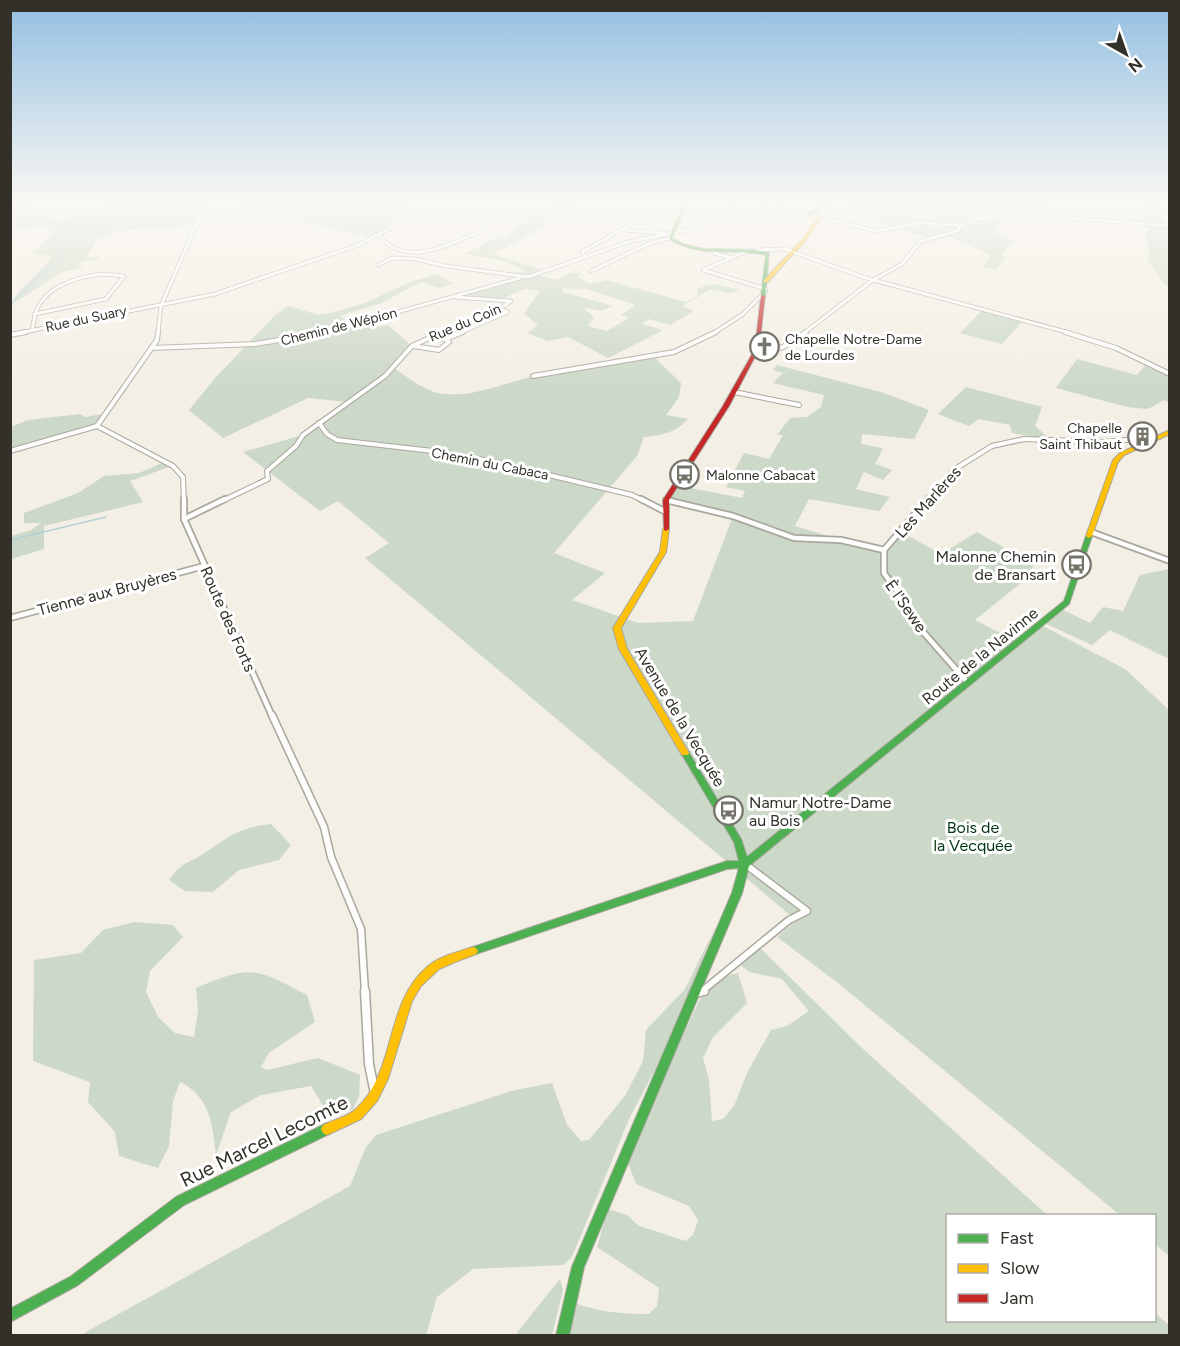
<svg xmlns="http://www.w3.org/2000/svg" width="1180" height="1346" viewBox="0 0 1180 1346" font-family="Figtree,sans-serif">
	<rect width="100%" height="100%" fill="#f3efe5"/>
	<g fill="#ccd8c8" fill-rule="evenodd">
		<path d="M11 202H20L50 217 61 220 115 202H204L194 226 118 231 97 239 87 257H99L98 260 82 261 80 266 84 267 60 273 11 305C19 286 40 273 52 257L34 253 57 227 44 226 11 231Z"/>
		<path d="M223 202 393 203 414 202 388 228 371 238Z"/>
		<path d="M557 202H582L570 209 573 211 565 216 553 217 543 228 493 254 537 268 542 273 539 275 555 280 570 273H581L578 277 589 284 607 280 686 302 697 296 698 288 716 284 740 290 729 293 711 289 682 306 694 311 670 325 649 319 642 324 663 330 608 358 568 337 548 341 527 333 538 325 524 313 540 291 525 289 501 299 454 297 521 277 507 275 525 271 507 262 465 254 499 236 505 237 521 225 522 219 529 212 538 213ZM562 288 586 289 636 305 621 315 629 318 607 331 588 326 594 317 582 307 602 311 613 306 563 292Z"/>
		<path d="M858 202H1039L1037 204 1052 207 1041 215 1007 216 992 232 1014 241 1001 255 1006 258 995 270 982 267 991 255 943 234 927 238 897 228 879 232 893 227 860 218 858 213 843 209Z"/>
		<path d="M1146 204 1162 205 1164 224 1169 223V286L1165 285 1148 261 1149 248 1145 236 1151 224 1123 221 1129 218 1147 219Z"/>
		<path d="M437 274 454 284 438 288 421 282 381 303 339 316C357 327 368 330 388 325L413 347 392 367C408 377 426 393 445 394 475 397 506 382 535 376 574 367 614 362 654 357L681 383 679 397 666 415 688 419C677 432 660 436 644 437L637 456 554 553 605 573 572 600 638 623 693 621 733 516 666 500 675 485 742 498 745 491 726 487 744 453 769 459 783 435H777L790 418 807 417 821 407 824 395 773 383 783 373 773 370 777 365 881 392 929 410 914 439 862 434 861 444 883 448 875 464 892 470 883 480 864 472 856 489 890 497 879 511 809 499 795 526 841 540 884 550 901 532 941 554 977 532 1034 565 1022 582 975 620 1017 642 1039 624 1125 669 1169 710V1256L1155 1244 1154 1216 1120 1215 838 983 777 937 796 920 365 558 389 543 338 501 320 511 243 452 303 435 348 402 308 398 223 438 189 410 217 376 276 314 288 306 319 315 331 313 365 303 410 282Z"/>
		<path d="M982 310 1023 321 1002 344 960 333Z"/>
		<path d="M1077 359 1137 375 1147 363 1169 374V402L1164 400 1148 409 1127 407 1056 388Z"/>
		<path d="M966 387 1042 407 1035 426 1051 440 1012 433 1010 425 979 419 969 426 938 414Z"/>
		<path d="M80 414 85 417 103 414 93 425 11 449V427L28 420Z"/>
		<path d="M162 463 169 467 130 481 143 502 44 526V549L11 559V536L31 530 41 523H24V513L78 493 104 476 139 473Z"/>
		<path d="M1169 569V659L1110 630 1092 645 1042 622 1059 608 1090 623 1103 607 1123 611 1140 575Z"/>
		<path d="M271 824 291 845 279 860 239 870 213 892 185 891 169 880C179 866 183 865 198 857 229 838 232 829 271 824Z"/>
		<path d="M134 922 173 925 183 937 150 971 146 992 158 1017 175 1033 194 1037 198 1010 196 988C252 964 255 968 307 995L315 1022 269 1053 261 1067 267 1070 318 1058 360 1075 359 1097 353 1109 330 1117 311 1086 261 1095 231 1112 216 1155C213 1126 210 1096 180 1082L173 1101 169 1146 158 1168 119 1156 115 1132 88 1102 90 1082 33 1061 34 960 81 953 103 930Z"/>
		<path d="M715 928 667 1047 629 1119 572 1257 563 1265 473 1269 437 1297 426 1335 79 1336 350 1186 366 1147 376 1135 515 1090 552 1083 567 1125 581 1141 589 1140 625 1096 643 1061 646 1030 685 989Z"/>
		<path d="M756 944 862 1048 1047 1215 948 1216V1320H1154L1155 1313 1170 1326 1169 1336H565L572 1302C597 1312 622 1314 649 1314L657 1306 659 1288 597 1247 608 1209 627 1215 639 1226 686 1241 693 1235 698 1220 689 1206 636 1184 628 1163 638 1131 699 1001C709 987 720 976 738 973L747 1003 713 1037 703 1058 709 1080 712 1121 723 1119 734 1106 747 1073 771 1030 787 1026 809 1011 782 979 749 972 738 963Z"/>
		<path d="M560 1279 563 1290 552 1335H515Z"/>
	</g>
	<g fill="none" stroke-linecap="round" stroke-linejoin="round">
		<g stroke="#b3d0d6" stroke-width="1.5">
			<path d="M100 224C128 204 166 209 199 202"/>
			<path d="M10 305 43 272 60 261 58 254 73 238 89 236 102 227"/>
			<path d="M10 540 106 517"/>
		</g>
		<defs>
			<g id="street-far4">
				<path d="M730 202H752L877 231 918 223 962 225"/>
				<path d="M1022 213 1039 202"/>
				<path d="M690 214 705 202"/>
				<path d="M688 216 733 203"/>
				<path d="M624 230 665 233"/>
				<path d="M379 235C404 270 454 243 485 229L492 202"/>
				<path d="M749 250 703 270 766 289"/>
				<path d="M755 250 785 249 866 278 1070 333"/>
				<path d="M714 253 729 257"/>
				<path d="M585 256 582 252 641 219 642 215 658 211 681 216"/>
				<path d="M378 265 392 258 416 259 446 266 528 277 628 242 687 230 711 217 753 202"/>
				<path d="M591 271 650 243 670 238"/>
				<path d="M101 274 124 276 106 299 35 314C45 286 74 278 101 274Z"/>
				<path d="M32 331 35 314"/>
				<path d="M19 333 215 294 358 245 390 228 414 202"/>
				<path d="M158 333 161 306 206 202"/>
				<path d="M322 333 520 278"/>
				<path d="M439 333 499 309 511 301 454 297"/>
				<path d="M459 333 508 312 499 309"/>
				<path d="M714 333 743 314 765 292"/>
				<path d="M804 333 873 280 902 264 921 241 957 231 962 225 978 219 1020 214 1170 226"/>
			</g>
			<g id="street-far3">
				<path d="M1065 332 1116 348 1170 374"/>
				<path d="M10 335 26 332"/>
				<path d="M434 337 446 339 463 332"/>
				<path d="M413 346 439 350 449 342 446 339"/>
				<path d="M151 348 255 344 328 332"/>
				<path d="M755 353 783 347 806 332"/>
				<path d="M533 376 674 352 716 332"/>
				<path d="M734 392 799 405"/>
				<path d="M319 423 327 434 337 440 441 452 495 462 632 495 644 501"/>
				<path d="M97 426 173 466 183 477 184 501"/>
				<path d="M97 426 157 340 158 332"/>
				<path d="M10 451 97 426"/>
				<path d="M666 500 670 501"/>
				<path d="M222 501 268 479 267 471 296 446 303 435 385 376 412 346 442 332"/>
				<path d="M927 501 955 469 992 446 1024 439 1105 442 1159 437"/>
			</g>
			<g id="street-far2">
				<path d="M184 499V519L272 716"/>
				<path d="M641 499 664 511"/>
				<path d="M666 500 733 516 794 538 841 540 884 550"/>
				<path d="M184 519 225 499"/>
				<path d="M1091 532 1170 561"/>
				<path d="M884 550 928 499"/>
				<path d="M884 550V573L902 598 910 617 968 683"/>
				<path d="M10 618 204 566"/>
			</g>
			<g id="street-far1">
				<path d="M272 715 324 827 331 857 361 929 365 992"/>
				<path d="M701 992 789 920 807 911 745 864"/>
			</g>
			<g id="street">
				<path d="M365 991 369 1064 375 1094"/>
				<path d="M693 994 704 991"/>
			</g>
			<g id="fast">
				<path d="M684 202H688L672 238 683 244 694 247 705 249 756 250 769 253 765 297 761 296 766 255C730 247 703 259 669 239Z"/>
				<path d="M828 202H832L809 216 806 215Z"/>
				<path d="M1089 534 1092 536 1069 604 749 866 742 893 584 1267 569 1336H556L572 1267 732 893 739 868 727 869 473 955 470 954 468 951 470 948 727 861H739L734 842 681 753 682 751H688L741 839 747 857 1064 601 1086 536Z"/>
				<path d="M327 1123 331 1125 333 1129 331 1133 184 1205 78 1285 10 1322V1309L70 1277 176 1197Z"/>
			</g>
			<g id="slow">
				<path d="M818 217 821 218 805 241 768 282H764V280L803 239Z"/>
				<path d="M1170 430V434L1124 455 1118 462 1092 536 1089 538 1087 537 1086 536 1113 460 1120 453Z"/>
				<path d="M666 527 669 529 666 552 621 628 627 649 689 753 688 755H682L619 649 613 628 660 552 663 529Z"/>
				<path d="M473 947 476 948 478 951 476 954 455 962 439 969 421 986 412 1001 388 1079 377 1101 361 1119 327 1135 323 1133 321 1129 323 1125C334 1120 347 1117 356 1109 397 1071 384 1004 427 967 439 956 458 952 473 947Z"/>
			</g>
			<path id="jam" d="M761 295 765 296 759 349 729 406 669 500V529L666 531 664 530 663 500 723 406 755 349Z"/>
		</defs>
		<use href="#street-far4" stroke="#aaa79f" stroke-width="4.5"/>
		<use href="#street-far3" stroke="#aaa79f" stroke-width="6"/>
		<use href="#street-far2" stroke="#aaa79f" stroke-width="8"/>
		<use href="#street-far1" stroke="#aaa79f" stroke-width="9"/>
		<use href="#street" stroke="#aaa79f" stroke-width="11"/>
		<use href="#fast" stroke="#aaa79f" stroke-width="2"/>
		<use href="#slow" stroke="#aaa79f" stroke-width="2"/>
		<use href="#jam" stroke="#aaa79f" stroke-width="2"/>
		<use href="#street-far4" stroke="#fdfdfb" stroke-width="3"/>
		<use href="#street-far3" stroke="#fdfdfb" stroke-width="4"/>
		<use href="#street-far2" stroke="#fdfdfb" stroke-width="4.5"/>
		<use href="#street-far1" stroke="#fdfdfb" stroke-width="6"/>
		<use href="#street" stroke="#fdfdfb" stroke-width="8"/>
		<use href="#fast" fill="#4caf50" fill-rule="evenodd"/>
		<use href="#slow" fill="#ffc107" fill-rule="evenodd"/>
		<use href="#jam" fill="#c62828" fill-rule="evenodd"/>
	</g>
	<linearGradient id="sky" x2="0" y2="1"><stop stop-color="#93bfe1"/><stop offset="0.52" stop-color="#faf8f3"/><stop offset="1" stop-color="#faf8f3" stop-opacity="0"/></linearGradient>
	<rect width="1180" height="390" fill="url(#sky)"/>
	<defs>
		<symbol id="church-ring" viewBox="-11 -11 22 22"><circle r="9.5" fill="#fff" stroke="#76736b" stroke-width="1.5"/><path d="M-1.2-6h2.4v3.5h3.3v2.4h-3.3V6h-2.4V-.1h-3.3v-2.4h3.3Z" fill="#76736b"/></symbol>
		<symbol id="building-ring" viewBox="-11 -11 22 22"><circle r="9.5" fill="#fff" stroke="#76736b" stroke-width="1.5"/><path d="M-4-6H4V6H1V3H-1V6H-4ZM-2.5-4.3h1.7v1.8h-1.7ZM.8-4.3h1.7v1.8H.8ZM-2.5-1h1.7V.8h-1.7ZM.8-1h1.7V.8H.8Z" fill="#76736b"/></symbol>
		<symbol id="bus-ring" viewBox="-11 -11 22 22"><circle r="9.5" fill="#fff" stroke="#76736b" stroke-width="1.5"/><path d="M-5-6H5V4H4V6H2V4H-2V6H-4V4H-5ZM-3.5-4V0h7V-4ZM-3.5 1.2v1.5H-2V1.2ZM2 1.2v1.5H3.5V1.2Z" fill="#76736b"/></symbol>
	</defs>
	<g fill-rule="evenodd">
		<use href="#church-ring" x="748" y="330" width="33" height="33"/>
		<use href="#building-ring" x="1126" y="420" width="33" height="33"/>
		<use href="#bus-ring" x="668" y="458" width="33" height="33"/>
		<use href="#bus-ring" x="1060" y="548" width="33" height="33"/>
		<use href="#bus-ring" x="712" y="794" width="33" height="33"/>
	</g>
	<g text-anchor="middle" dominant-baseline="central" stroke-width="6" stroke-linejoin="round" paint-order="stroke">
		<g font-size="14" fill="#333029" stroke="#fff">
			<text transform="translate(86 319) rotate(-12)">Rue du Suary</text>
			<text transform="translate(465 323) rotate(-23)">Rue du Coin</text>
			<text transform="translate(339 327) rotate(-14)">Chemin de Wépion</text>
			<text transform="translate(490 464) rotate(11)">Chemin du Cabaca</text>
		</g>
		<g font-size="14" fill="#333029" stroke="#fff" text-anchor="start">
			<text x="785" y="339">Chapelle Notre-Dame<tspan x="785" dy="16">de Lourdes</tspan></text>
			<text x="1122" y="428" text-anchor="end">Chapelle<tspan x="1122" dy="16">Saint Thibaut</tspan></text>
			<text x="706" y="475">Malonne Cabacat</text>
		</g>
		<g font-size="16" fill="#333029" stroke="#fff">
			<text transform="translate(928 502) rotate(-48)">Les Marlères</text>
			<text transform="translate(107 592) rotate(-15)">Tienne aux Bruyères</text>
			<text transform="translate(906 606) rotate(55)">È l'Sewe</text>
			<text transform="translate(228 619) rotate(66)">Route des Forts</text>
			<text transform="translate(980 656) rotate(-39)">Route de la Navinne</text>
			<text transform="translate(680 717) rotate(59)">Avenue de la Vecquée</text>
		</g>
		<g font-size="16" fill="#333029" stroke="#fff" text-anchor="end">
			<text x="1056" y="556">Malonne Chemin<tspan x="1056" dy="18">de Bransart</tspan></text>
			<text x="749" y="802" text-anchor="start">Namur Notre-Dame<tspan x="749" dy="18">au Bois</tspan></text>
		</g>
		<g font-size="16" fill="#003412" stroke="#fff">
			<text x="973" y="827">Bois de<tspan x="973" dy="18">la Vecquée</tspan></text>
		</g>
		<g font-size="20" fill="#333029" stroke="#fff">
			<text transform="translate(264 1141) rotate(-26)">Rue Marcel Lecomte</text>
		</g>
	</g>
	<rect width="1180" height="1346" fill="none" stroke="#333029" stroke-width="24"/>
	<rect x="946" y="1214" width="210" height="108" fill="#ffffff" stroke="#adaca9" stroke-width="1.5"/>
	<rect x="958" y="1234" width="30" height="9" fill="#4caf50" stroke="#adaca9" stroke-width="1.5"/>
	<text x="1000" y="1244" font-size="18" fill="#333029">Fast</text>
	<rect x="958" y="1264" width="30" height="9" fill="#ffc107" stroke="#adaca9" stroke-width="1.5"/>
	<text x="1000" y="1274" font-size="18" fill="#333029">Slow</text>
	<rect x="958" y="1294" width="30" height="9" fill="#c62828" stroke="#adaca9" stroke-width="1.5"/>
	<text x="1000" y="1304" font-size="18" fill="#333029">Jam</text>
	<g transform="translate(1126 54) rotate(140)" stroke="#ffffff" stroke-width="4.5" paint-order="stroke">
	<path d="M0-4.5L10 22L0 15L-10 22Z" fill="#333029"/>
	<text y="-9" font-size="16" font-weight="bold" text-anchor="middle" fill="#333029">N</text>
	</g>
</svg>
